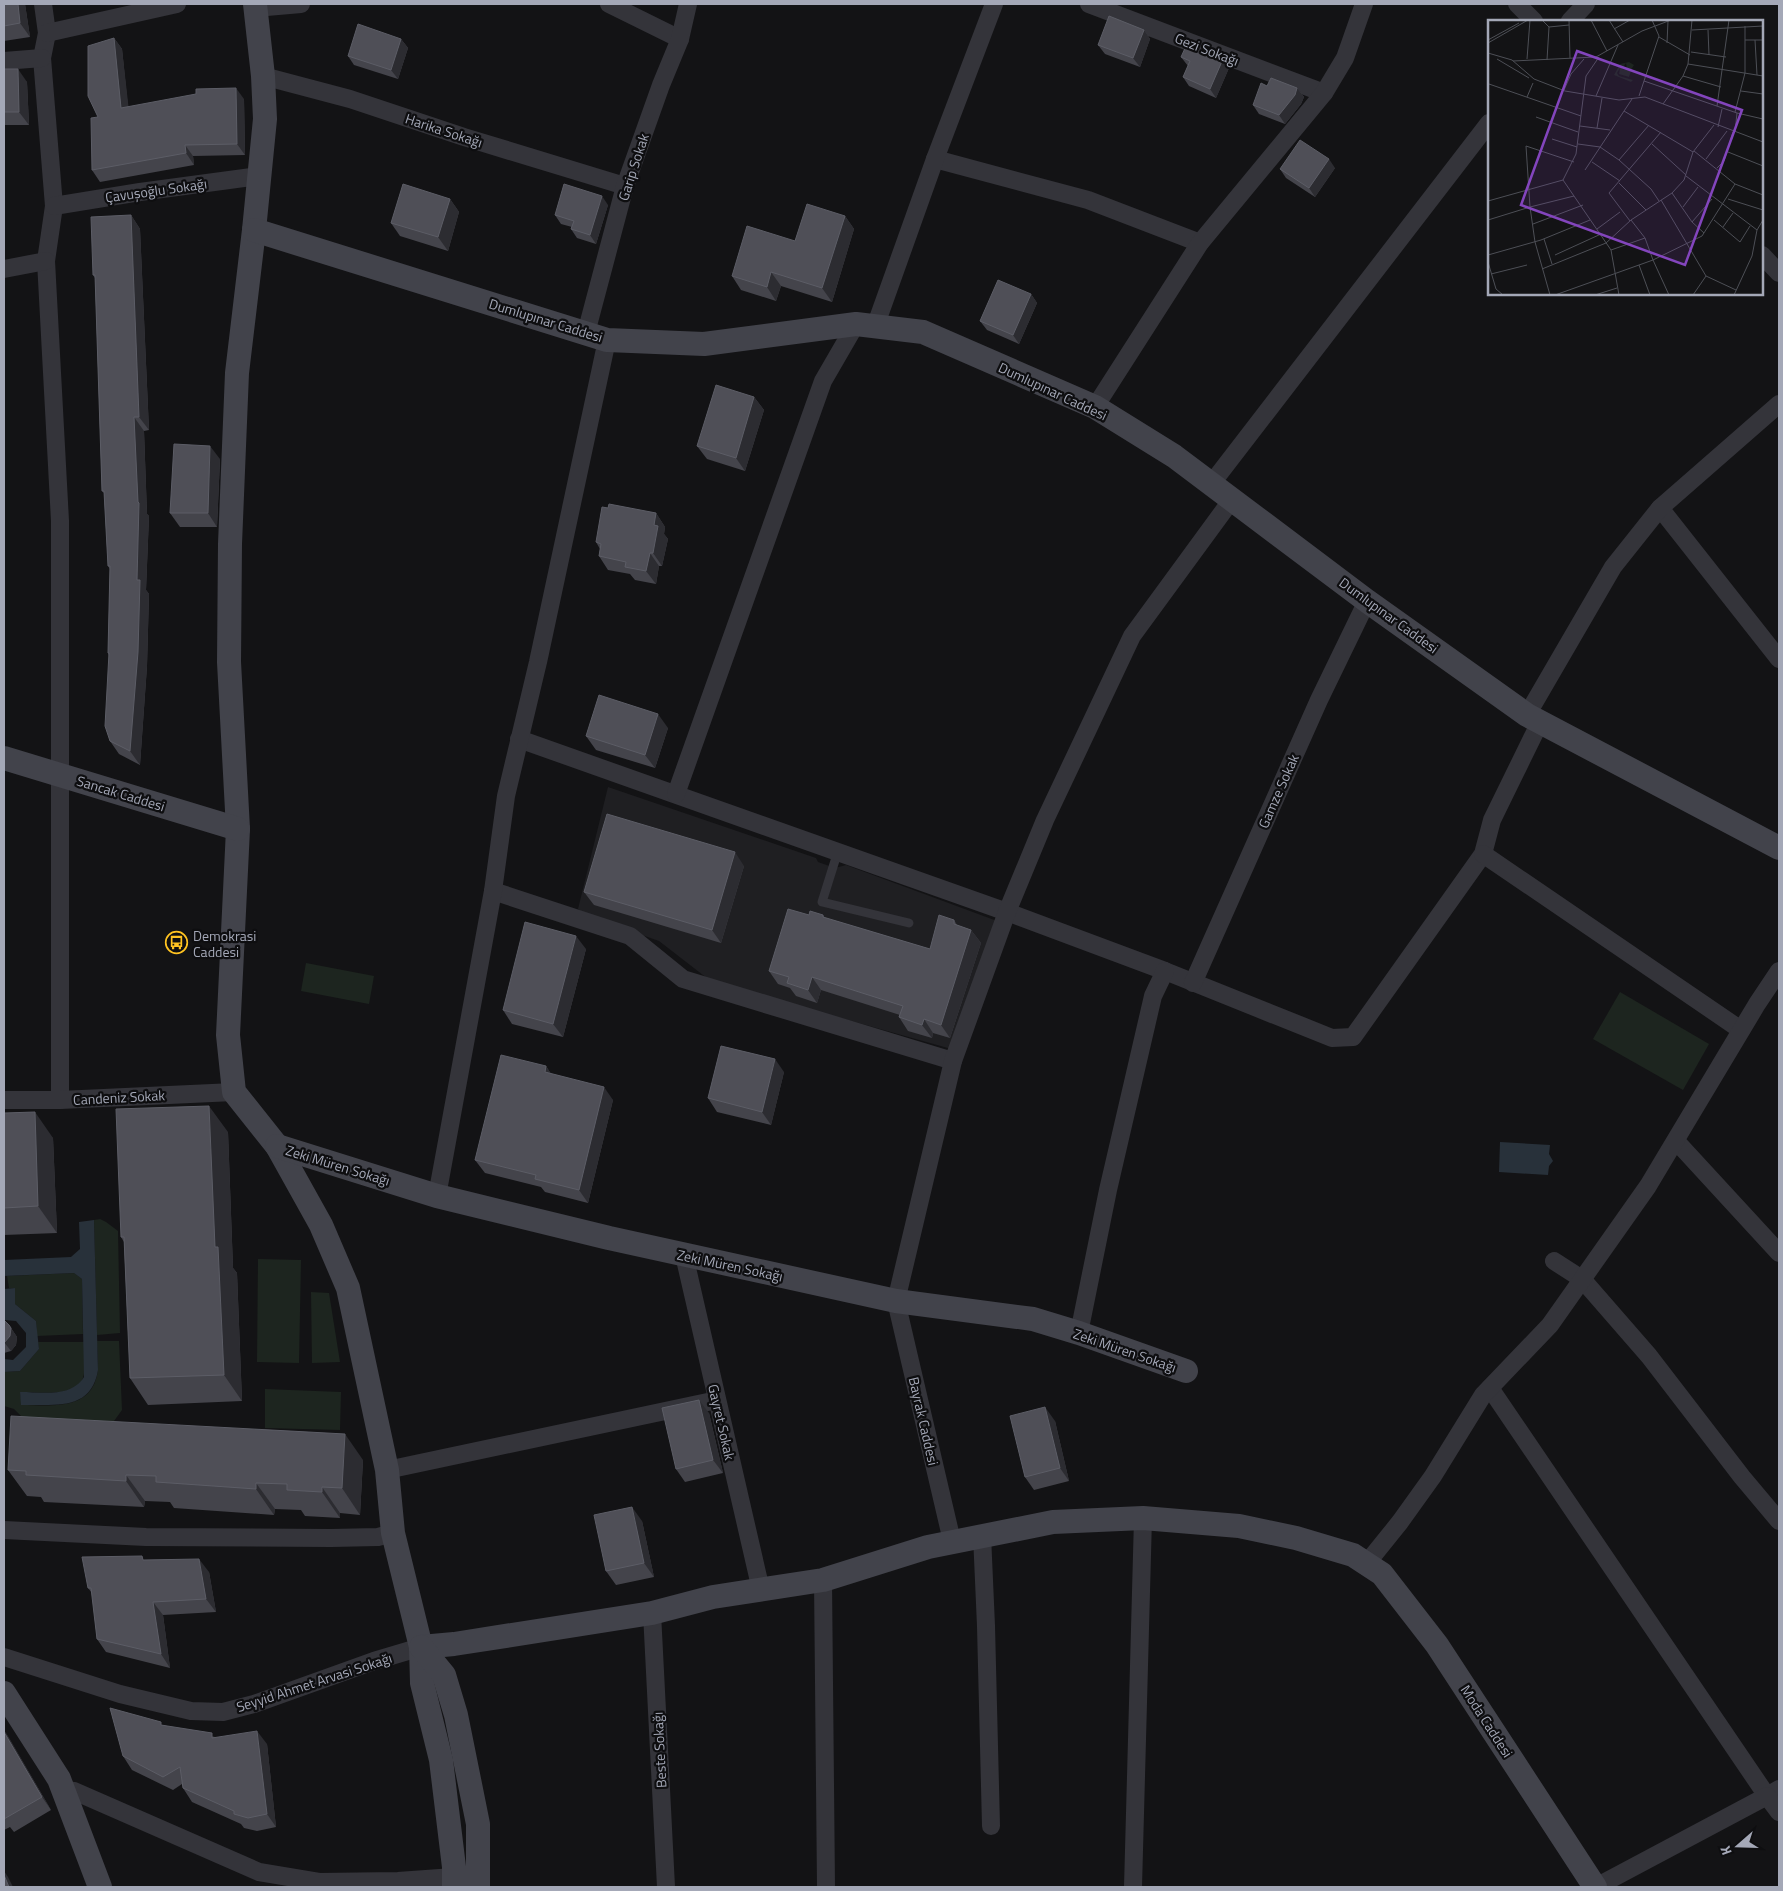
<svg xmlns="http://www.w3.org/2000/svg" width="1783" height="1891" viewBox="0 0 1783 1891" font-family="'Titillium Web',sans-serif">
	<rect width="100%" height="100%" fill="#131315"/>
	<path fill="#1f1f22" d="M608 787 816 858 818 862 835 868 846 865 997 921 955 1050 712 982 659 941 585 915 578 909Z"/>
	<g fill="#1d251f">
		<path d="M306 963 374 976 369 1004 301 991Z"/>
		<path d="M1620 992 1709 1044 1683 1090 1593 1039Z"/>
		<path d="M100 1219 106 1222 118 1231 120 1333 97 1335 94 1220Z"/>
		<path d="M258 1259 301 1260 299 1363 257 1362Z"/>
		<path d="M74 1273 82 1279 83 1334 37 1336 36 1321 15 1304V1288H9L7 1276Z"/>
		<path d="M311 1292 329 1293 340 1362 312 1363Z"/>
		<path d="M97 1341H119L122 1410 114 1421 106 1426 22 1417 14 1409 4 1406V1372L20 1371 39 1349 38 1342H84C84 1351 86 1370 83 1378 77 1398 37 1392 20 1392L22 1405C47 1405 87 1411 96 1379 100 1367 97 1353 97 1341Z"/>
		<path d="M265 1389 341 1392 340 1430 265 1428Z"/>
	</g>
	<g fill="#28313a">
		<path d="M1500 1142 1550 1145 1549 1154 1553 1161 1549 1166 1548 1175 1499 1172Z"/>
		<path d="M94 1220 98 1370C91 1412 54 1404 21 1405L20 1392C42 1392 71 1398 84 1377L82 1279 74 1273 4 1276V1260L71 1257 80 1249 79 1222Z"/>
		<path d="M15 1288V1304L36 1321 39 1349 20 1371 4 1372V1359L13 1360 26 1347V1333L16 1321 4 1320V1289Z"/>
	</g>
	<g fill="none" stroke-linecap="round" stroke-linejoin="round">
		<path stroke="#34343a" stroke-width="9" d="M838 851 822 902 909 923"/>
		<g stroke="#34343a" stroke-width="18">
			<path d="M43 4 47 33 42 58 54 206 46 261 60 521V1100"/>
			<path d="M609 4 680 39"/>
			<path d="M1089 4 1324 93"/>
			<path d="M1517 4 1534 21"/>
			<path d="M255 8 301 4"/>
			<path d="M1570 21 1586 4"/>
			<path d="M47 33 177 4"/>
			<path d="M4 61 42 58"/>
			<path d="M263 76 350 99 464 137 625 186"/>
			<path d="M935 159 1088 200 1200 243"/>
			<path d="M54 206 140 192 259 176"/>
			<path d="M1762 255 1779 273"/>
			<path d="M4 269 46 261"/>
			<path d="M875 327 935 159 994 4"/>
			<path d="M586 333 625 186 661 85 680 39 688 4"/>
			<path d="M1095 407 1200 243 1324 93 1345 58 1364 4"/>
			<path d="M1212 483 1489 123"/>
			<path d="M1660 508 1779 659"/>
			<path d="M1527 715 1613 567 1660 508 1779 404"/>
			<path d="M519 739 1007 912 1165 971 1332 1038 1353 1037 1483 854 1492 820 1540 722"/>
			<path d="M676 794 823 381 856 324"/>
			<path d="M1483 854 1741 1030"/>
			<path d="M493 891 630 936 683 979 953 1061"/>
			<path d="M1193 983 1319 700 1367 601"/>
			<path d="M4 1100H60L234 1092"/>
			<path d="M1676 1141 1779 1253"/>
			<path d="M437 1196 493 891 506 796 538 662 607 340"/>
			<path d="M684 1255 761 1590"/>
			<path d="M1554 1261 1582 1279 1649 1356 1742 1477 1779 1521"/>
			<path d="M1079 1333 1108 1190 1153 996 1165 971"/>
			<path d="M1490 1388 1767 1796 1779 1789"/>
			<path d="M387 1470 717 1400"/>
			<path d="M4 1530 146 1537 331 1538 378 1537 393 1533"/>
			<path d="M982 1535 986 1626 991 1826"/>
			<path d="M952 1541 896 1301 953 1061 1007 912 1045 820 1132 636 1233 498"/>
			<path d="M1367 1563 1400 1522 1433 1476 1483 1395 1550 1325 1648 1186 1757 1004 1779 971"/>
			<path d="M823 1580 826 1887"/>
			<path d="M652 1613 666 1887"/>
			<path d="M4 1657 120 1694 191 1711 223 1712 254 1704 374 1661 421 1647"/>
			<path d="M63 1790 74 1791 259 1872 319 1882 398 1881 454 1877"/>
			<path d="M1133 1887 1143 1518"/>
			<path d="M1596 1887 1767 1796 1779 1812"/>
		</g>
		<g stroke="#42434b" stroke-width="24">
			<path d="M255 4 263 76 265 119 254 230 237 373 230 544 229 662 238 829 228 1035 234 1092 277 1146 321 1225 348 1288 387 1470 393 1533 421 1647 422 1683 441 1760 454 1867V1887"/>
			<path d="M254 230 607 340 704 344 856 324 923 332 1095 407 1174 456 1367 601 1527 715 1779 848"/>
			<path d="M4 758 238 829"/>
			<path d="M277 1146 437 1196 609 1238 896 1301 1033 1319 1079 1333 1186 1371"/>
			<path d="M421 1647 454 1644 652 1613 713 1597 823 1580 928 1547 1053 1522 1143 1518 1239 1526 1296 1538 1353 1555 1382 1574 1437 1645 1595 1887"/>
			<path d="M421 1647 444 1675 456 1715 478 1824V1887"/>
			<path d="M4 1693 59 1779 100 1887"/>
		</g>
	</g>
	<g fill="#44444b">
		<path d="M4 4H25L30 37 4 41Z"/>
		<path d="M94 4H109L102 5Z"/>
		<path d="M1144 30 1150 39 1140 67 1105 54 1098 45Z"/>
		<path d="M114 38 122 49 128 107 244 99 245 155 193 156 194 165 100 182 92 170 98 117Z"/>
		<path d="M401 39 408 48 398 79 354 65 348 56Z"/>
		<path d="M1181 57 1223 59 1229 68 1216 98 1189 86 1183 77 1188 66Z"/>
		<path d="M4 69 27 82 29 125H4Z"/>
		<path d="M1267 86 1297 88 1304 97 1301 104 1285 124 1259 114 1253 105Z"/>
		<path d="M1335 168 1315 197 1286 178 1280 169Z"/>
		<path d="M450 199 459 212 448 251 400 236 391 223Z"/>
		<path d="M608 205 596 244 577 238 571 229 572 227 561 224 555 215Z"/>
		<path d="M131 215 140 229 149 430 144 431 147 514 149 516 146 590 149 594 147 666 140 765 119 754 110 741 109 656 108 653 110 569 108 566 104 493 102 491 95 278 93 275Z"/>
		<path d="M845 216 854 229 832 302 781 286 776 301 741 290 732 276 795 241Z"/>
		<path d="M1031 294 1037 303 1019 344 987 330 980 321Z"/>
		<path d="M754 397 764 410 745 471 707 459 697 446Z"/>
		<path d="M220 459 217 527H180L170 513Z"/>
		<path d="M608 508 656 513 665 527 664 534 668 539 662 566H659L656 584 635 580 630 574 608 570 599 556 600 549 596 542Z"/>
		<path d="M668 728 655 768 596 750 586 736Z"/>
		<path d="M744 866 721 943 594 905 584 892Z"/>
		<path d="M823 915 825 918 930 949 954 920 957 925 971 930 981 943 950 1038 933 1033 932 1038 908 1031 899 1017 900 1015 821 990 817 1003 796 996 790 988 778 984 769 971Z"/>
		<path d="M586 949 563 1037 512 1024 503 1010Z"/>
		<path d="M546 1066 551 1074 613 1100 588 1203 545 1192 541 1187 485 1173 475 1160Z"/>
		<path d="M784 1072 771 1125 717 1112 708 1098Z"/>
		<path d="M4 1113 53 1138 57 1233 4 1235Z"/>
		<path d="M228 1132 233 1268 237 1273 242 1401 148 1405 130 1378 124 1242 121 1237Z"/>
		<path d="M4 1320 9 1325 17 1337 16 1345 11 1351 4 1353Z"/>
		<path d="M709 1413 723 1473 685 1482 676 1469Z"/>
		<path d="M1055 1421 1069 1481 1034 1490 1025 1477Z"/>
		<path d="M363 1460 360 1515 340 1513V1518L305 1516 301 1510 275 1509 274 1515 174 1508 170 1502 145 1501 144 1507 44 1502 41 1497 27 1496 8 1470Z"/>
		<path d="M642 1521 654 1577 616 1585 606 1571Z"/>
		<path d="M145 1560 209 1572 216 1612 163 1615 170 1668 106 1652 97 1639 92 1593 88 1588Z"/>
		<path d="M162 1725 215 1737 267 1744 276 1827 257 1831 244 1828 241 1824 192 1802 183 1788 182 1784 173 1790 132 1770 123 1756Z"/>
		<path d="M4 1730 51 1810 14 1832 10 1827 4 1830Z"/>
	</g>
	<g fill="#2c2c31">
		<path d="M18 4H25L30 37 20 23Z"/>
		<path d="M1144 30 1150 39 1140 67 1133 58Z"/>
		<path d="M114 38 122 49 130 120 121 108Z"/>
		<path d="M401 39 408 48 398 79 391 70Z"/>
		<path d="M1223 59 1229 68 1216 98 1210 89Z"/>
		<path d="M18 69 27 82 29 125 19 112Z"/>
		<path d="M236 88 244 99 245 155 237 144Z"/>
		<path d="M1297 88 1304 97 1301 104 1285 124 1279 115Z"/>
		<path d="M185 145 193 156 194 165 186 153Z"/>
		<path d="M1329 159 1335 168 1315 197 1309 188Z"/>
		<path d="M602 196 608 205 596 244 590 235Z"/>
		<path d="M450 199 459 212 448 251 438 237Z"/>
		<path d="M131 215 140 229 149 430 139 417Z"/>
		<path d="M845 216 854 229 832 302 822 288Z"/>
		<path d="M771 272 781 286 776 301 767 287Z"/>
		<path d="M1031 294 1037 303 1019 344 1013 335Z"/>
		<path d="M754 397 764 410 745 471 736 458Z"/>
		<path d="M134 417 144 431 147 514 149 516 146 590 149 594 147 666 140 765 130 751 138 502Z"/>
		<path d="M210 446 220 459 217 527 208 513Z"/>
		<path d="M656 513 665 527 664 534 668 539 662 566 653 553 654 525Z"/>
		<path d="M650 553 659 566 656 584 646 571Z"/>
		<path d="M658 714 668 728 655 768 645 755Z"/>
		<path d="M735 852 744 866 721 943 712 930Z"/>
		<path d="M971 930 981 943 950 1038 941 1025Z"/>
		<path d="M576 936 586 949 563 1037 553 1024Z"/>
		<path d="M812 977 821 990 817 1003 808 990Z"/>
		<path d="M924 1019 933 1033 932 1038 922 1025Z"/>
		<path d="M775 1059 784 1072 771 1125 762 1112Z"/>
		<path d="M546 1066 555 1080 545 1072Z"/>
		<path d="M604 1087 613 1100 588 1203 579 1190Z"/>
		<path d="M209 1106 228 1132 233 1268 237 1273 242 1401 224 1375 215 1247Z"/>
		<path d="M35 1112 53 1138 57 1233 38 1206Z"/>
		<path d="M9 1325 17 1337 16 1345 11 1351 4 1342Z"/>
		<path d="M699 1400 709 1413 723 1473 713 1460Z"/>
		<path d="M1045 1407 1055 1421 1069 1481 1060 1468Z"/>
		<path d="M345 1434 363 1460 360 1515 342 1488Z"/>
		<path d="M126 1475 145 1501 144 1507 126 1481Z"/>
		<path d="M256 1483 275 1509 274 1515 256 1489Z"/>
		<path d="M322 1487 340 1513V1518L322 1492Z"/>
		<path d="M632 1507 642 1521 654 1577 644 1563Z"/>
		<path d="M199 1559 209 1572 216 1612 206 1599Z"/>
		<path d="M153 1602 163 1615 170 1668 161 1654Z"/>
		<path d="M4 1730 8 1736 51 1810 42 1797 4 1732Z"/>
		<path d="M257 1731 267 1744 276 1827 267 1814Z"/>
		<path d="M4 1871 8 1877 13 1887H9L4 1875Z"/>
	</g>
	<g fill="#4f4f57" stroke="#5c5d66">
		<path d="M4 4H18L20 23 4 26Z"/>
		<path d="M1109 16 1144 30 1133 58 1098 45Z"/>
		<path d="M358 24 401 39 391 70 348 56Z"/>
		<path d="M114 38 121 108 196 94V89L236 88 237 144 185 145 186 153 92 170 91 118 98 117 88 96V46Z"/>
		<path d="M1186 46 1223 59 1210 89 1183 77 1190 61 1181 57Z"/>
		<path d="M4 69H18L19 112H4Z"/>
		<path d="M1271 78 1297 88 1295 95 1279 115 1253 105 1261 83 1267 86Z"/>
		<path d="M1300 140 1329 159 1309 188 1280 169Z"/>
		<path d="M403 184 450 199 438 237 391 223Z"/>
		<path d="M564 184 602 196 590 235 571 229 574 221 555 215Z"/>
		<path d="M807 204 845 216 822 288 771 272 767 287 732 276 747 226 795 241Z"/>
		<path d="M131 215 139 417H134L138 502 139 503 137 580H140L138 652 130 751 110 741 105 726 109 653H108L110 566H108L104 491H102L95 275H93L91 217Z"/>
		<path d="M998 280 1031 294 1013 335 980 321Z"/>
		<path d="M716 385 754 397 736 458 697 446Z"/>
		<path d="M174 444 210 446 208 513H170Z"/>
		<path d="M609 504 656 513 654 525 658 526 653 553H650L646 571 625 567 626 562 599 556 601 544 596 542 602 507 608 508Z"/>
		<path d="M599 695 658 714 645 755 586 736Z"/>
		<path d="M607 814 735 852 712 930 584 892Z"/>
		<path d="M788 909 809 915 810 911 823 915V917L930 949 939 915 954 920V924L971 930 941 1025 924 1019 922 1025 899 1017 903 1006 812 977 808 990 787 983 789 977 769 971Z"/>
		<path d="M525 922 576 936 553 1024 503 1010Z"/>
		<path d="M721 1046 775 1059 762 1112 708 1098Z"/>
		<path d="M501 1055 546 1066 545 1072 604 1087 579 1190 535 1179 536 1175 475 1160Z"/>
		<path d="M209 1106 215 1247H218L224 1375 130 1378 124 1237H121L116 1109Z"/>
		<path d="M35 1112 38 1206 4 1208V1113Z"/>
		<path d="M4 1320 9 1325 11 1328 10 1336 4 1343Z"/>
		<path d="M699 1400 713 1460 676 1469 662 1408Z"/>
		<path d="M1045 1407 1060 1468 1025 1477 1010 1416Z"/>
		<path d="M11 1416 345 1434 342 1488 322 1487V1492L287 1490V1484L256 1483V1489L156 1482V1476L126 1475V1481L26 1475V1471L8 1470Z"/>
		<path d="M632 1507 644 1563 606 1571 594 1515Z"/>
		<path d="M142 1556 143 1560 199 1559 206 1599 153 1602 161 1654 97 1639 91 1588H88L82 1557Z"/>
		<path d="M110 1708 161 1722V1725L212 1733V1738L257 1731 267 1814 248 1818 234 1814V1811L183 1788 180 1767 163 1777 123 1756Z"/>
		<path d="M4 1732 42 1797 4 1819Z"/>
		<path d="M4 1875 9 1887H4Z"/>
	</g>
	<defs>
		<symbol id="bus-ring" viewBox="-11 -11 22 22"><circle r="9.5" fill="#0e0e10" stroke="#ffc321" stroke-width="1.5"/><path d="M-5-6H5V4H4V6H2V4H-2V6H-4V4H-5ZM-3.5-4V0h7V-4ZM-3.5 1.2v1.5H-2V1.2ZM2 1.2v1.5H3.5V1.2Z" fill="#ffc321"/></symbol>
	</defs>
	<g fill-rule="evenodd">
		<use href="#bus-ring" x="164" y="930" width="25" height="25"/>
	</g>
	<g text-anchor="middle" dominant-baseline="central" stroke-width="4.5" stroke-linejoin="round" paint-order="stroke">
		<g font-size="14" fill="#a4a8b7" stroke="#0e0e10">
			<text transform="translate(1207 49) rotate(21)">Gezi Sokağı</text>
			<text transform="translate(444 130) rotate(18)">Harika Sokağı</text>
			<text transform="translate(633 167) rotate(-72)">Garip Sokak</text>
			<text transform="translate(156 190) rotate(-8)">Çavuşoğlu Sokağı</text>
			<text transform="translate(546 320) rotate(17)">Dumlupınar Caddesi</text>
			<text transform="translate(1053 391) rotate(25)">Dumlupınar Caddesi</text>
			<text transform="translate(1389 615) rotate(36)">Dumlupınar Caddesi</text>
			<text transform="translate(1278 791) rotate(-66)">Gamze Sokak</text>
			<text transform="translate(121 793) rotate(17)">Sancak Caddesi</text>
			<text transform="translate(119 1097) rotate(-3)">Candeniz Sokak</text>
			<text transform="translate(338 1165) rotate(17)">Zeki Müren Sokağı</text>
			<text transform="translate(730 1265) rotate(12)">Zeki Müren Sokağı</text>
			<text transform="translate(1125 1350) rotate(19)">Zeki Müren Sokağı</text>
			<text transform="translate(924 1421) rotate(77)">Bayrak Caddesi</text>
			<text transform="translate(722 1422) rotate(77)">Gayret Sokak</text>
			<text transform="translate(314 1682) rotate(-18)">Seyyid Ahmet Arvasi Sokağı</text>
			<text transform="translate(1487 1721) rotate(57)">Moda Caddesi</text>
			<text transform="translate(659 1750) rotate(-93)">Beste Sokağı</text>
		</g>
		<g font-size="14" fill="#a4a8b7" stroke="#0e0e10" text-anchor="start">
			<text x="193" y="935">Demokrasi<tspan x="193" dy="16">Caddesi</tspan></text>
		</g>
	</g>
	<g transform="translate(1488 20)">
		<rect width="275" height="275" fill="#131315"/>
		<path d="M141 42 146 45 143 50 139 49 138 43 134 49 143 51 141 57 131 54 132 48 129 53 131 56 145 60 143 62 126 55 132 44Z" fill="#1d251f"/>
		<path fill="none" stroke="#4d4f56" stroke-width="1" d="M54 0 61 7 59 40M81 0 82 38M103 0 119 31M121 0 135 22M61 7 81 5M126 9 142 0M204 10 275 6M220 10 221 35M171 17 202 35M0 20 31 3M257 20H275M267 20 269 55M0 23 40 0M179 23 180 1M203 32 238 37M0 33 24 40 46 59 77 71 131 80 157 77 275 122M9 39 41 58M39 39 42 0M25 41 108 37 154 11 183 0M200 44 275 56M195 56 233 67M156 61 249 93 275 99M1 64 93 96M76 70 83 54 96 39M253 71 275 74M108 76 130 25M151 76 171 16 164 0M39 77 45 63M175 84 195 56 200 44 204 0M229 86 241 0M136 91 205 132M247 92 257 53V6M48 97 90 112M92 106 122 110M230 107 234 89M109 108 114 78M247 112 249 93M64 119 89 127M90 124 112 127 131 140 163 169 171 181M164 124 198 155M206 131 247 164 275 175M240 132 275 146M218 139 239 111M131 140 161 105M104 142 132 161M229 148 236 141 245 112M97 150 144 79M198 156 269 210M75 160 88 134 98 56 111 37M75 160 123 230 131 275M131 163 158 190M184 173 204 202 216 213M240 179 275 190M173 180 218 256M0 181 75 160M195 187 210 167M0 200 42 187 38 126 86 142M226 200 252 222 262 206M142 201 121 173 173 112M204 202 224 179M45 204 95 185M235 207 245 193M109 209 132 192M56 219 64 244M123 230 157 218M0 235 53 220 102 200M67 235 113 214M0 242 8 269 15 275M151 245 162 275M54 249 118 223 143 200 184 173 196 160 205 132 226 105M3 254 39 245M62 275 47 222 42 187 86 176M67 275 165 240 157 218 143 200M107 275 129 268M181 275 165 240 214 216 247 164M205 275 218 256 248 270M246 275 264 236 269 210 275 200"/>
		<path fill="#8345bd" fill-opacity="0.15" stroke="#8345bd" stroke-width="2.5" d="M89 31 254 90 197 245 33 185Z"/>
		<rect width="275" height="275" fill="none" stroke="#a4a8b7" stroke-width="2.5"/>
	</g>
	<rect width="1783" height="1891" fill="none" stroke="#a4a8b7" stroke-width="10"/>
	<g transform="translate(1738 1846) rotate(250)" stroke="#0e0e10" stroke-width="4" paint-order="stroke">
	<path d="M0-4L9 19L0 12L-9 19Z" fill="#a4a8b7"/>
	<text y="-8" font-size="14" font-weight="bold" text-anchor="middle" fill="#a4a8b7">K</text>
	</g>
</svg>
